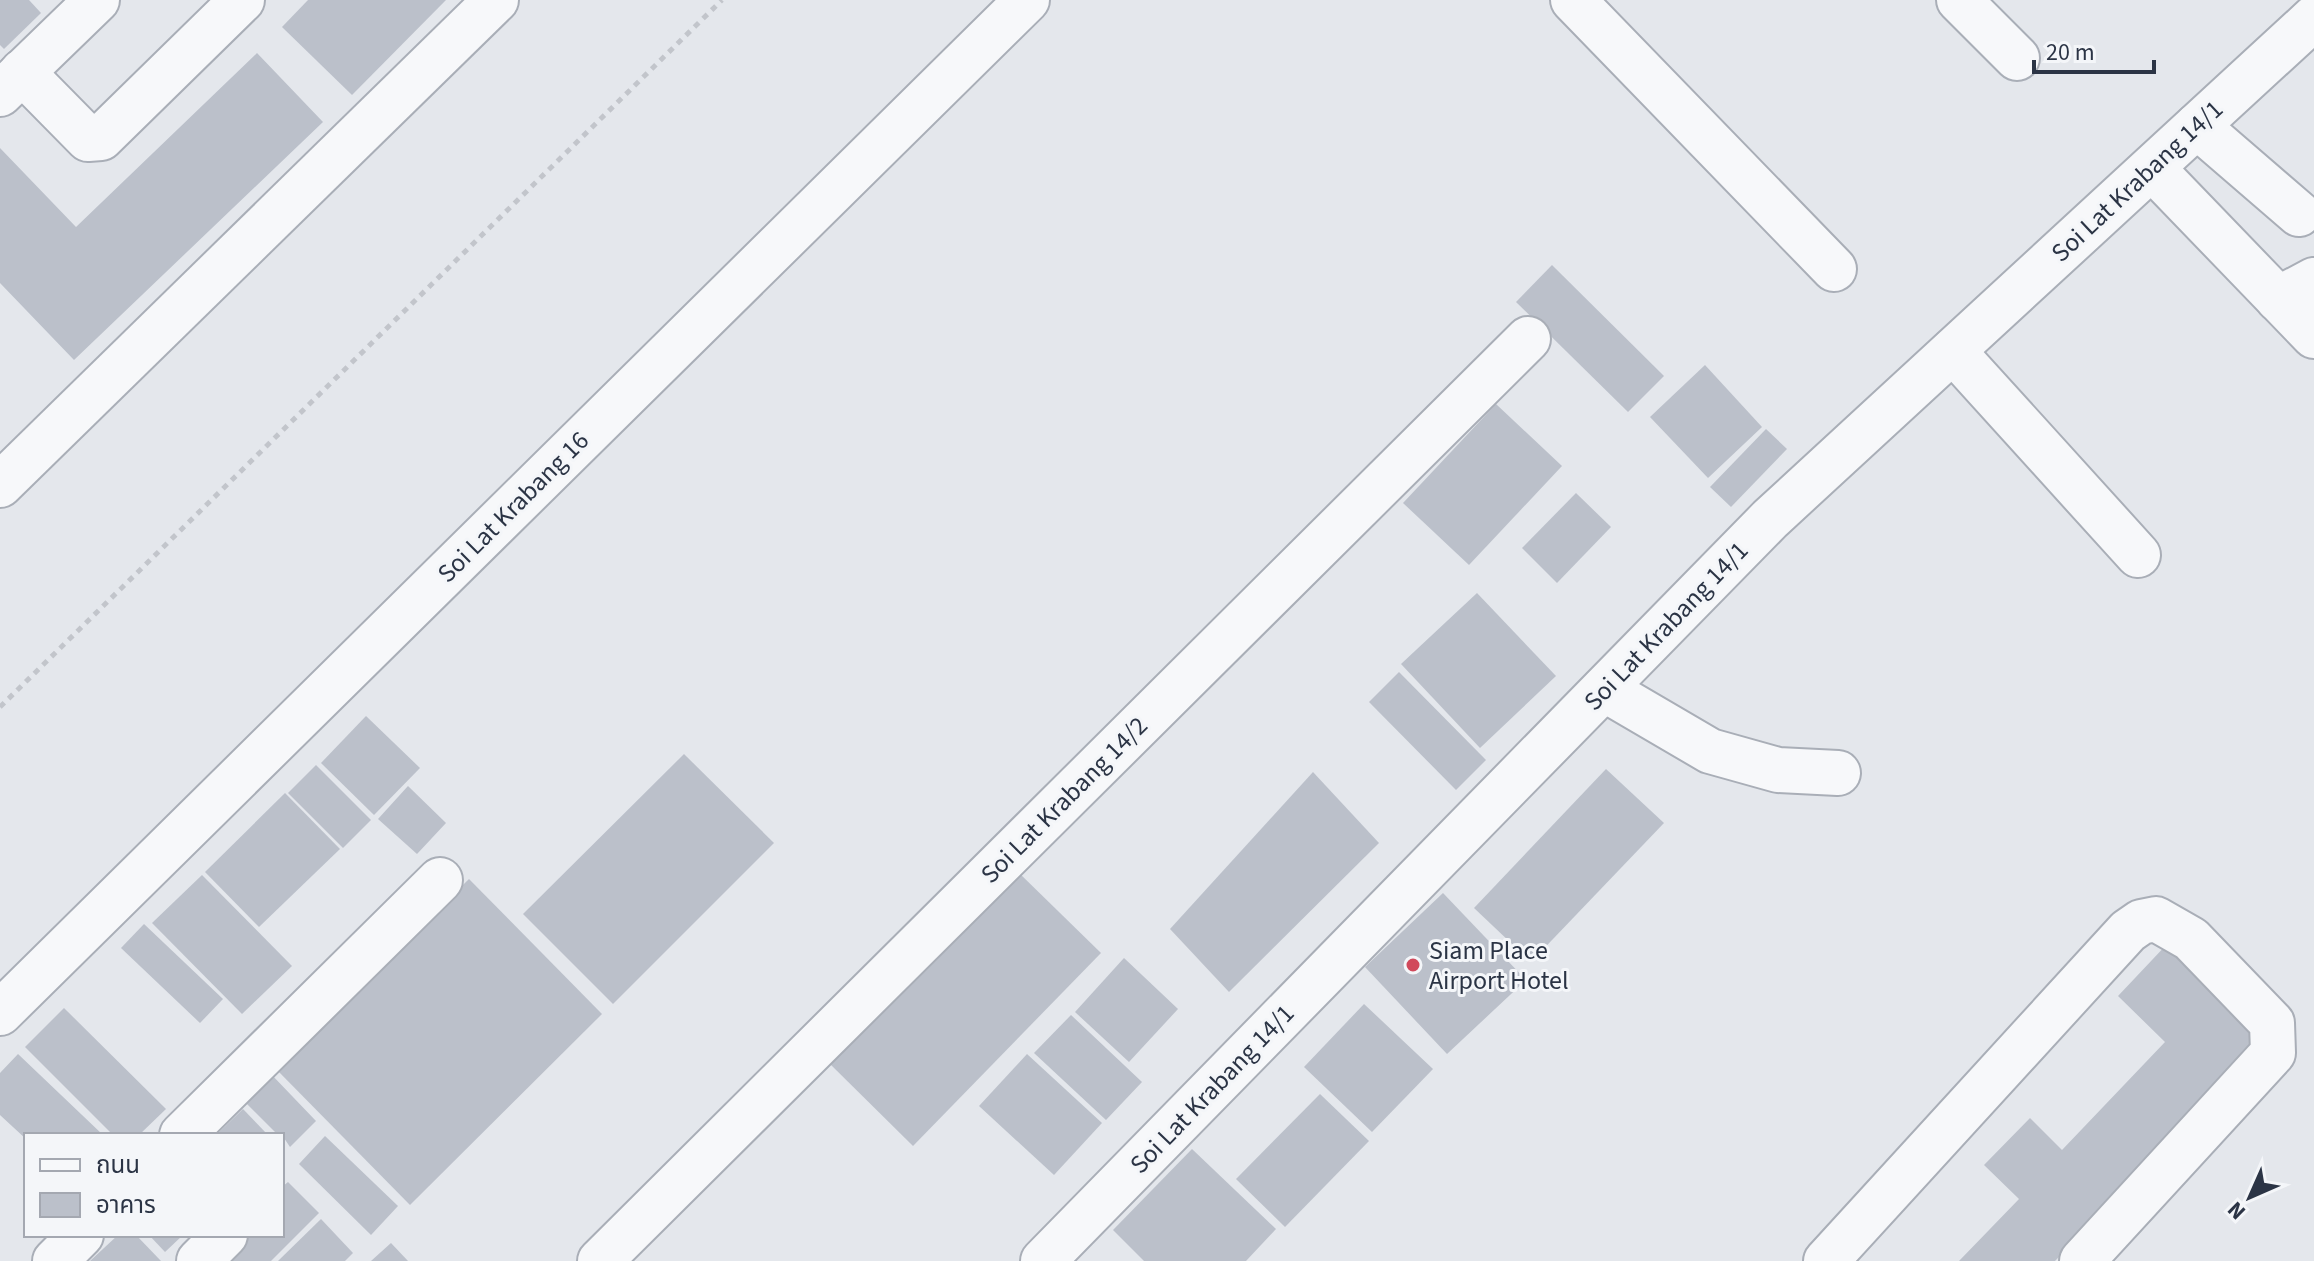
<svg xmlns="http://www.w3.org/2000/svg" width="2314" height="1261" viewBox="0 0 2314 1261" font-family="'Source Sans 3','Noto Sans Thai',sans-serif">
	<rect width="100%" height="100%" fill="#e4e7ec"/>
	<g fill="#bbc0ca">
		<path d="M0 0H29L41 13 4 49 0 45Z"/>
		<path d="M308 0H446L352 95 282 27Z"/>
		<path d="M257 53 323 122 74 360 0 283V148L76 227Z"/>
		<path d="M1552 265 1664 376 1628 412 1516 302Z"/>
		<path d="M1705 365 1762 427 1708 478 1650 417Z"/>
		<path d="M1496 404 1562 466 1469 565 1403 503Z"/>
		<path d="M1766 429 1787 449 1731 507 1710 487Z"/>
		<path d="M1576 493 1611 527 1557 583 1522 548Z"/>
		<path d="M1477 593 1556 676 1480 748 1401 664Z"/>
		<path d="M1399 672 1486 760 1456 790 1369 702Z"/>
		<path d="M366 716 420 768 374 815 321 763Z"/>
		<path d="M684 754 774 843 613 1004 523 914Z"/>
		<path d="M316 765 371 820 343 848 288 793Z"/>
		<path d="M1606 769 1664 823 1531 962 1474 908Z"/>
		<path d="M1313 772 1379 843 1229 992 1170 929Z"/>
		<path d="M408 786 446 823 417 854 378 819Z"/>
		<path d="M285 793 340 849 259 927 205 872Z"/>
		<path d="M1016 870 1101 953 913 1146 829 1063Z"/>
		<path d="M202 875 292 966 242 1014 152 923Z"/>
		<path d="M469 879 602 1014 410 1205 276 1069Z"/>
		<path d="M1443 893 1526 980 1447 1054 1365 967Z"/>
		<path d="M144 924 223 999 200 1023 121 948Z"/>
		<path d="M2169 942 2269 1038 2055 1261H1959L2019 1199 1984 1165 2030 1118 2062 1150 2165 1042 2118 996Z"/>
		<path d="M1124 958 1178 1009 1129 1062 1075 1012Z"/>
		<path d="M1364 1004 1433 1069 1372 1132 1304 1067Z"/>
		<path d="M64 1008 166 1109 139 1135H113L25 1047Z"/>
		<path d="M1071 1015 1142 1082 1106 1120 1034 1053Z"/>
		<path d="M18 1054 103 1135H26V1139L0 1115V1073Z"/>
		<path d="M1027 1054 1102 1123 1054 1175 979 1106Z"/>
		<path d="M270 1073 316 1121 290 1147 282 1135H278L243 1100Z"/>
		<path d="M1320 1094 1369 1141 1285 1227 1236 1179Z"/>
		<path d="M243 1109 268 1135H216Z"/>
		<path d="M325 1136 398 1206 371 1235 299 1164Z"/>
		<path d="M1192 1149 1276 1229 1246 1261H1144L1113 1230Z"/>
		<path d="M288 1182 319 1213 271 1261H208L234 1235H282V1187Z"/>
		<path d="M321 1219 353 1253 345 1261H278Z"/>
		<path d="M118 1235H136L161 1261H90Z"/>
		<path d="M149 1235H183L165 1252Z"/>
		<path d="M391 1243 408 1261H371Z"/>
	</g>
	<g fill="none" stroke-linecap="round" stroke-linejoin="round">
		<defs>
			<g id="minor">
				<path d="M1573 0 1834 269"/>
				<path d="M1959 0 2017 58"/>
				<path d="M22 72 88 139 101 138 242 0"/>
				<path d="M0 94 97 0"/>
				<path d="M2197 126 2299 214"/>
				<path d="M2152 168 2314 336"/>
				<path d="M2278 299 2314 280"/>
				<path d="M1953 351 2138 555"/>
				<path d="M0 485 496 0"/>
				<path d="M1604 689 1710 751 1778 770 1838 773"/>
				<path d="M0 1013 1027 0"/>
				<path d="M182 1135 440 880"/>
				<path d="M55 1261 81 1235"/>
				<path d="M199 1261 225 1235"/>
				<path d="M600 1261 1528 339"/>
				<path d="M1043 1261 1770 519 2314 18"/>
				<path d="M1826 1261 2128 931 2141 922 2156 919 2191 939 2272 1023 2273 1053 2082 1261"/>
			</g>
		</defs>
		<use href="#minor" stroke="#a9aeb7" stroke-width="48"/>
		<path stroke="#c2c5cb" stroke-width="5" stroke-dasharray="6 6" stroke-linecap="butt" d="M0 707 722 0"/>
		<use href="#minor" stroke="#f7f8fa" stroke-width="44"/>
	</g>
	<circle fill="#d1495b" stroke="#f4f6f9" stroke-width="3" cx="1413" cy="965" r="8"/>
	<g text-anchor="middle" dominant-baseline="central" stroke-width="6" stroke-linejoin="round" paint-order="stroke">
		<g font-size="26" fill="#2b3445" stroke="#f4f6f9">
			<text transform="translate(2137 181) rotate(-43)">Soi Lat Krabang 14/1</text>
			<text transform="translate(513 507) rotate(-45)">Soi Lat Krabang 16</text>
			<text transform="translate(1666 626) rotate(-46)">Soi Lat Krabang 14/1</text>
			<text transform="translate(1064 800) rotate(-45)">Soi Lat Krabang 14/2</text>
			<text transform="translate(1212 1089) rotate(-46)">Soi Lat Krabang 14/1</text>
		</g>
		<g font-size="26" fill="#2b3445" stroke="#f4f6f9" text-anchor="start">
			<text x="1429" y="950">Siam Place<tspan x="1429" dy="30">Airport Hotel</tspan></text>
		</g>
	</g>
	<rect x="24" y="1133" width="260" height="104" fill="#f4f6f9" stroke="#a4a8b1" stroke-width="2"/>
	<rect x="40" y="1159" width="40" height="12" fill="#f7f8fa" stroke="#a4a8b1" stroke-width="2"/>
	<text x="96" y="1173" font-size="24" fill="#2b3445">ถนน</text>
	<rect x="40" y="1193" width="40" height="24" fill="#bbc0ca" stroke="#a4a8b1" stroke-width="2"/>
	<text x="96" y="1213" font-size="24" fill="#2b3445">อาคาร</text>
	<g transform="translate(2250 1197) rotate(225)" stroke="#f4f6f9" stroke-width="6" paint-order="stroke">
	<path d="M0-6L14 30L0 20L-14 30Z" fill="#2b3445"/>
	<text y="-12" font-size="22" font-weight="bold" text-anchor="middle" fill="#2b3445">N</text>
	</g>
	<path d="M2034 60v12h120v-12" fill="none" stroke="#2b3445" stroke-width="4"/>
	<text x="2046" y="60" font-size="24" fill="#2b3445" stroke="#f4f6f9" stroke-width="6" paint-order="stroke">20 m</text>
</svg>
